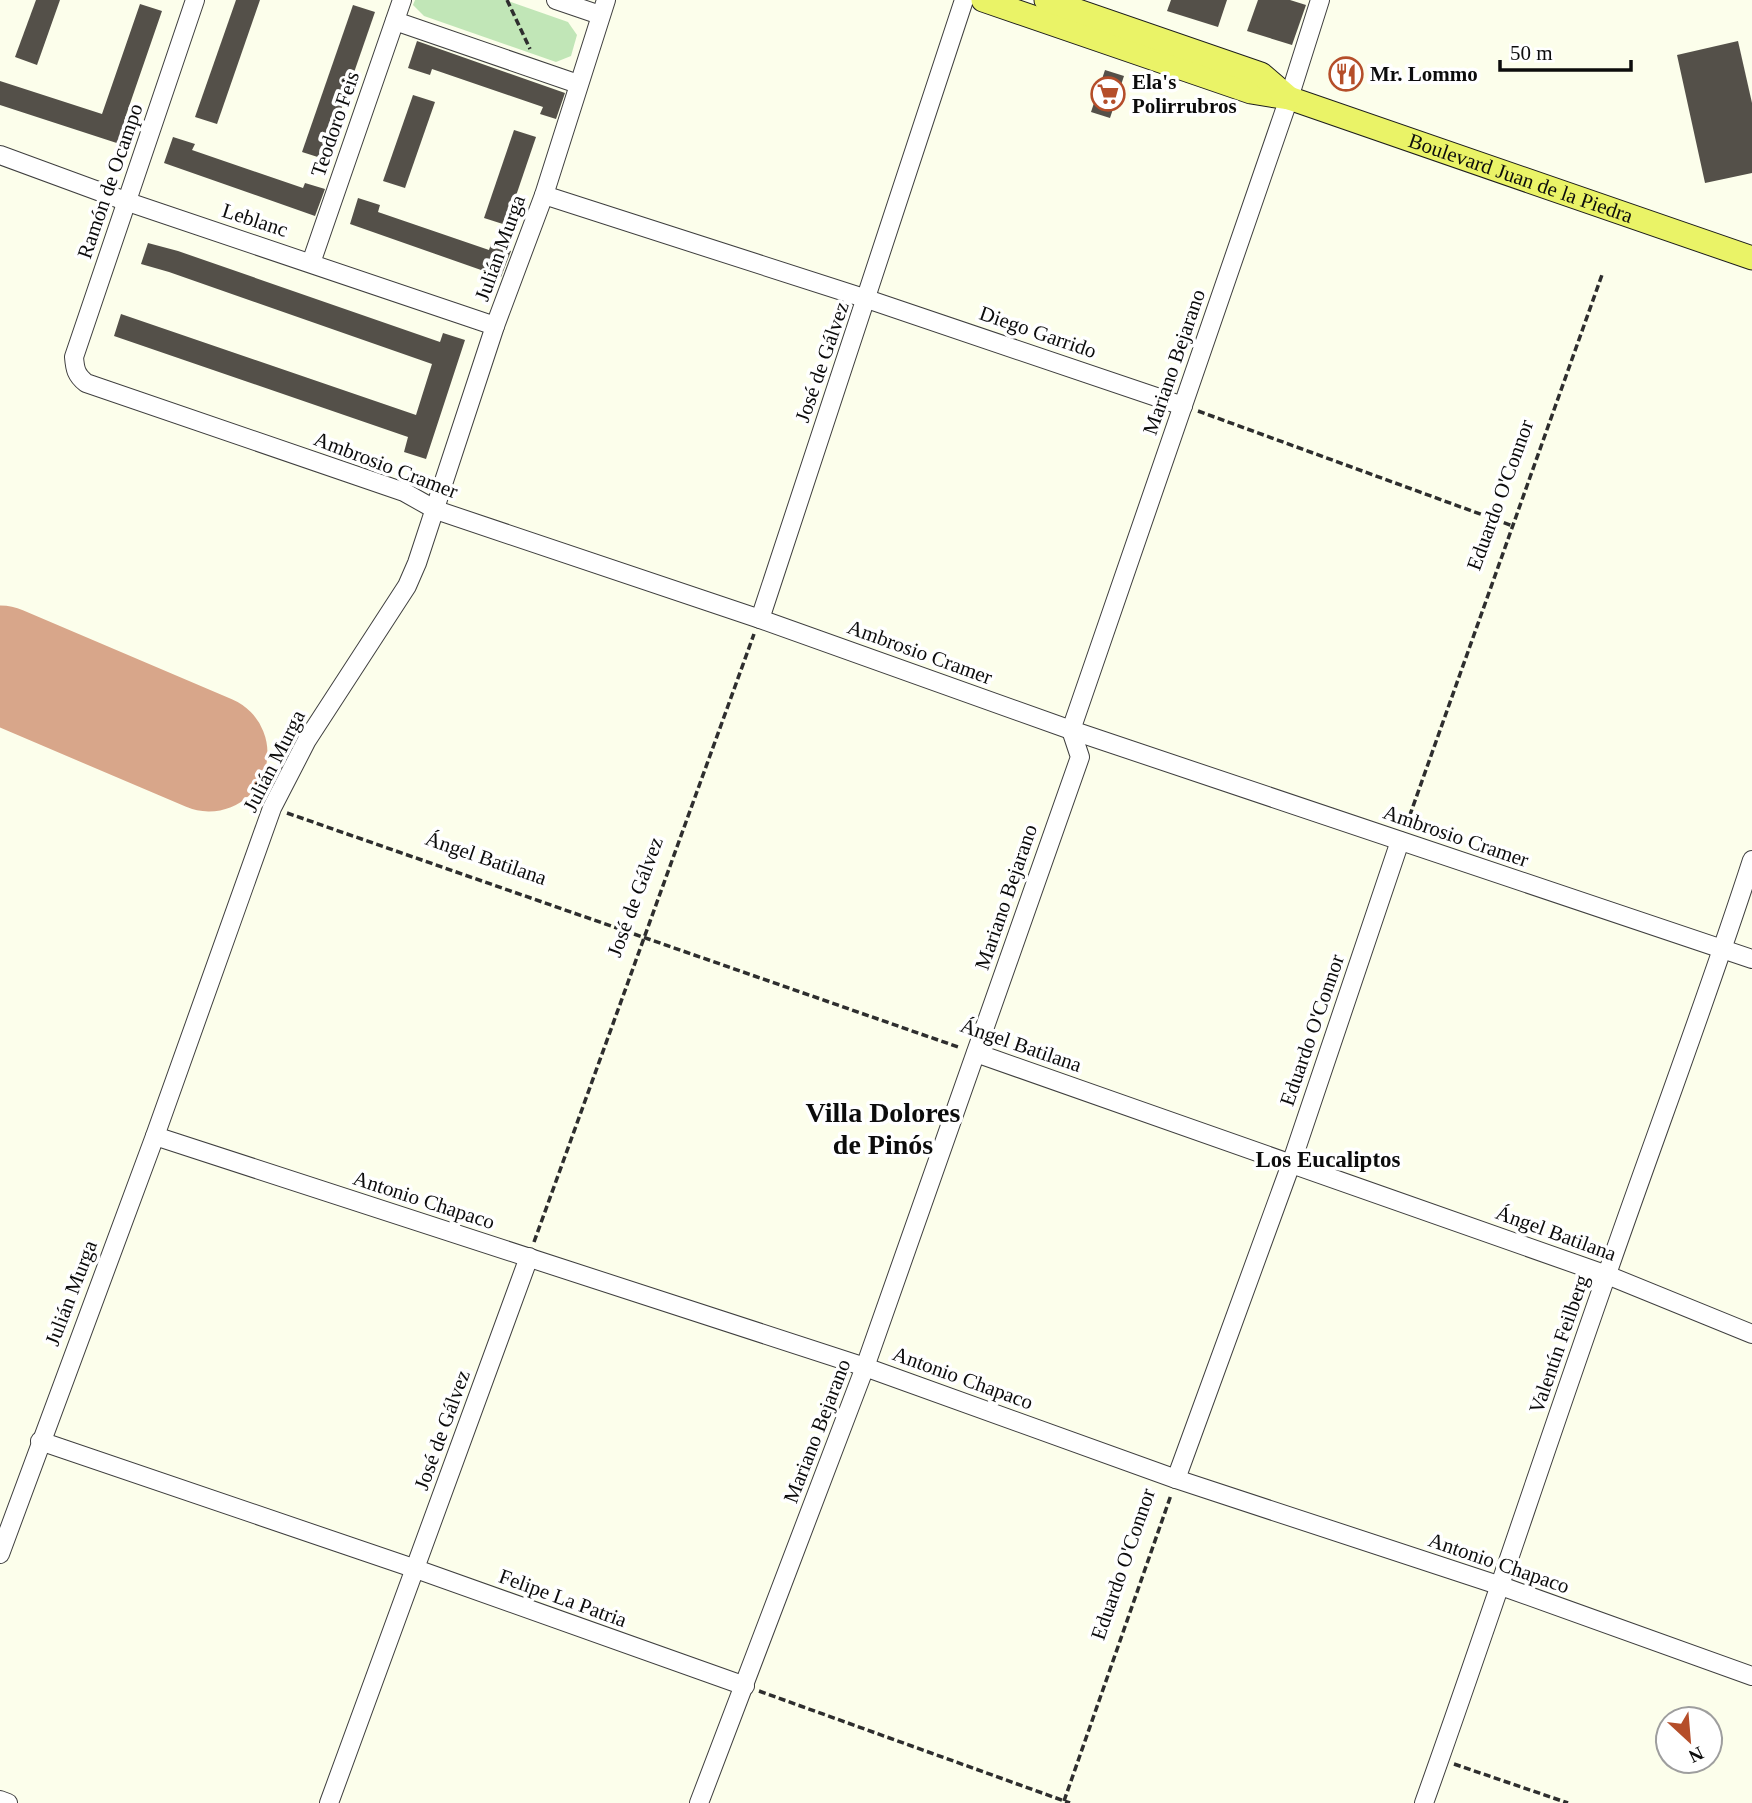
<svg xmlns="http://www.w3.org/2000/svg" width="1752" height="1803" viewBox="0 0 1752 1803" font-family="'Times New Roman',serif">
	<rect width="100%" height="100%" fill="#fcfeeb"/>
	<path fill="#c1e6b7" d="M415 0H505L568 22 577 35 571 56 556 62 424 16 413 5Z"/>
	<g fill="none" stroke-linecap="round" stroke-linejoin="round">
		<path stroke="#d8a68a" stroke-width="117" d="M0 664 209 753"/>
	</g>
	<g fill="#545049">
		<path d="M36 0H60L37 65 15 57Z"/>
		<path d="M236 0H260L217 124 195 117Z"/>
		<path d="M1171 0H1227L1218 27 1167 11Z"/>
		<path d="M1258 0H1290L1306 5 1292 45 1247 31Z"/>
		<path d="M140 4 162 11 124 121 136 125 129 147 0 105V81L102 114Z"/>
		<path d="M353 5 375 12 324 159 302 152Z"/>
		<path d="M417 41 565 93 556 119 540 114 543 107 432 69 430 75 408 68Z"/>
		<path d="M1738 41 1752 103V173L1705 183 1677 55Z"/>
		<path d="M1105 70 1124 76 1110 118 1091 112Z"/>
		<path d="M413 95 435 102 405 188 383 181Z"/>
		<path d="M514 130 536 137 506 225 484 218Z"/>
		<path d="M173 137 195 144 192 150 303 188 305 183 325 189 315 216 164 163Z"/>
		<path d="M358 198 380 205 378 212 489 250 491 244 511 251 501 277 350 224Z"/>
		<path d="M148 243 178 251 440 342 443 333 465 340 426 459 404 452 408 437 114 336 121 314 416 415 432 364 169 272 141 264Z"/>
	</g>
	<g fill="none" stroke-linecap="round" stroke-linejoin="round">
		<defs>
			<g id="minor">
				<path d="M195 0 74 357C75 369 76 375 86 383L404 492 436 510 760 619 1071 730 1752 959"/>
				<path d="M556 0 600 15"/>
				<path d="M395 21 578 84"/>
				<path d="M0 155 128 202 495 326"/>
				<path d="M544 195 867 299 1183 406"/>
				<path d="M311 263 402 0"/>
				<path d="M760 619 964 0"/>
				<path d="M976 1053 1607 1275 1752 1334"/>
				<path d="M155 1136 865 1367 1176 1479 1501 1586 1752 1676"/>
				<path d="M40 1441 416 1569 745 1686"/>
				<path d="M1176 1479 1291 1164 1400 841"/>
				<path d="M0 1554 155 1136 272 808 307 740 407 586 417 563 495 326 544 195 606 0"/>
				<path d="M0 1800 8 1803"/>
				<path d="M329 1803 529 1257"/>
				<path d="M699 1803 865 1367 1080 757 1071 730 1289 98 1320 0"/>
				<path d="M1424 1803C1487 1627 1545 1450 1607 1274 1655 1136 1707 999 1752 860"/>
			</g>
			<g id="major">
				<path id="s1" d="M983 0 1251 92 1289 98 1752 258"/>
				<path d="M1046 0 1261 74 1289 98"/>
			</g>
		</defs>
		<use href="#minor" stroke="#3f3f3f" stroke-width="20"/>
		<use href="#major" stroke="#1d1d1d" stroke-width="25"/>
		<g stroke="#2e2e2e" stroke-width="3.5" stroke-dasharray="7 3.5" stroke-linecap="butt">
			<path d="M507 0 530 49"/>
			<path d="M1198 411 1513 526"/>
			<path d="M287 813 961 1048"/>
			<path d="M1406 826 1603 272"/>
			<path d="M534 1242 754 634"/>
			<path d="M759 1691 1070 1803"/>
			<path d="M1454 1764 1568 1803"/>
			<path d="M1064 1801 1171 1495"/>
		</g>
		<use href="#minor" stroke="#fff" stroke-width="18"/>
		<use href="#major" stroke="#eaf367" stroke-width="23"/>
	</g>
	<defs>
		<symbol id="restaurant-ring" viewBox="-11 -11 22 22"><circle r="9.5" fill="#fff" stroke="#b54e2a" stroke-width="1.5"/><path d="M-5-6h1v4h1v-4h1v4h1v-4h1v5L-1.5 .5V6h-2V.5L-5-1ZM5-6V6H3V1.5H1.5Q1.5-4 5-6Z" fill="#b54e2a"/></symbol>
		<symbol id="supermarket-ring" viewBox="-11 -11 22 22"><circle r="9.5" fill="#fff" stroke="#b54e2a" stroke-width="1.5"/><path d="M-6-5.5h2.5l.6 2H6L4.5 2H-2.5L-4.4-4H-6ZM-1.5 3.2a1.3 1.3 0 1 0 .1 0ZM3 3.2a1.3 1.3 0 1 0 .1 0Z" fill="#b54e2a"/></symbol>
	</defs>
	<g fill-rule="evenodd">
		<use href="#restaurant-ring" x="1327" y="55" width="38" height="38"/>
		<use href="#supermarket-ring" x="1089" y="75" width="38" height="38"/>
	</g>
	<g text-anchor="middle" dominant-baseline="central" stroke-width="7" stroke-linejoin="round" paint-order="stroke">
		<g font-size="21" font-weight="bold" fill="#0c0c0c" stroke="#fff" text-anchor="start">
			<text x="1370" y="74">Mr. Lommo</text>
			<text x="1132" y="82">Ela's<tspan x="1132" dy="24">Polirrubros</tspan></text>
		</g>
		<g font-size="21" fill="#0c0c0c" stroke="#fff">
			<text transform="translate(335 124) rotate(-71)">Teodoro Feis</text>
			<text stroke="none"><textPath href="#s1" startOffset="567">Boulevard Juan de la Piedra</textPath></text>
			<text transform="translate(110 181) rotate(-71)">Ramón de Ocampo</text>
			<text transform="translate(255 220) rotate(18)">Leblanc</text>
			<text transform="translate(500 248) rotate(-70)">Julián Murga</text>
			<text transform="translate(1038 332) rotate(19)">Diego Garrido</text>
			<text transform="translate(822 362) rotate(-71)">José de Gálvez</text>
			<text transform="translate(1174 362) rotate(-71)">Mariano Bejarano</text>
			<text transform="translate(386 465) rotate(21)">Ambrosio Cramer</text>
			<text transform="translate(1500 495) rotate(-70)">Eduardo O'Connor</text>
			<text transform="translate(920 652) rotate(20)">Ambrosio Cramer</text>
			<text transform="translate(274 761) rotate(-63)">Julián Murga</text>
			<text transform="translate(1456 836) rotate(19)">Ambrosio Cramer</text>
			<text transform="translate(486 858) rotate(19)">Ángel Batilana</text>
			<text transform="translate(635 897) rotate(-70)">José de Gálvez</text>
			<text transform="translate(1006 897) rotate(-71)">Mariano Bejarano</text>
			<text transform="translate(1312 1030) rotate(-71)">Eduardo O'Connor</text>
			<text transform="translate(1021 1045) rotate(19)">Ángel Batilana</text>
			<text transform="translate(424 1200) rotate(18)">Antonio Chapaco</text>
			<text transform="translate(1556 1233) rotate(20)">Ángel Batilana</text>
			<text transform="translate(71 1293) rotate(-69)">Julián Murga</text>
			<text transform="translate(1559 1344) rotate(-71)">Valentín Feilberg</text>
			<text transform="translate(963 1378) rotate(20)">Antonio Chapaco</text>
			<text transform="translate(442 1430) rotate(-70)">José de Gálvez</text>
			<text transform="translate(817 1431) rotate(-69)">Mariano Bejarano</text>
			<text transform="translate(1499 1563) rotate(19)">Antonio Chapaco</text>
			<text transform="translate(1123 1564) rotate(-71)">Eduardo O'Connor</text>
			<text transform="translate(563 1598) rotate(20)">Felipe La Patria</text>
		</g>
		<g font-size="23" font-weight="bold" fill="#0c0c0c" stroke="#fff">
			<text x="1328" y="1159">Los Eucaliptos</text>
		</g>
		<g font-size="28" font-weight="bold" fill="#0c0c0c" stroke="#fff">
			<text x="883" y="1112">Villa Dolores<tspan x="883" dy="32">de Pinós</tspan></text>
		</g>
	</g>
	<g transform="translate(1689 1740) rotate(154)"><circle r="33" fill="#ffffff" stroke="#9e9e9e" stroke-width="2"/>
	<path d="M0-5L12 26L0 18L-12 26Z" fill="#b54e2a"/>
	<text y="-10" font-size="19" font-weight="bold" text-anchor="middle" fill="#0c0c0c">N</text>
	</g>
	<path d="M1500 60v10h131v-10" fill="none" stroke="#0c0c0c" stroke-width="3.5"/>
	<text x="1510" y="60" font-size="21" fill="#0c0c0c" stroke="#ffffff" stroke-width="5" paint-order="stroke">50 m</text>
</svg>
